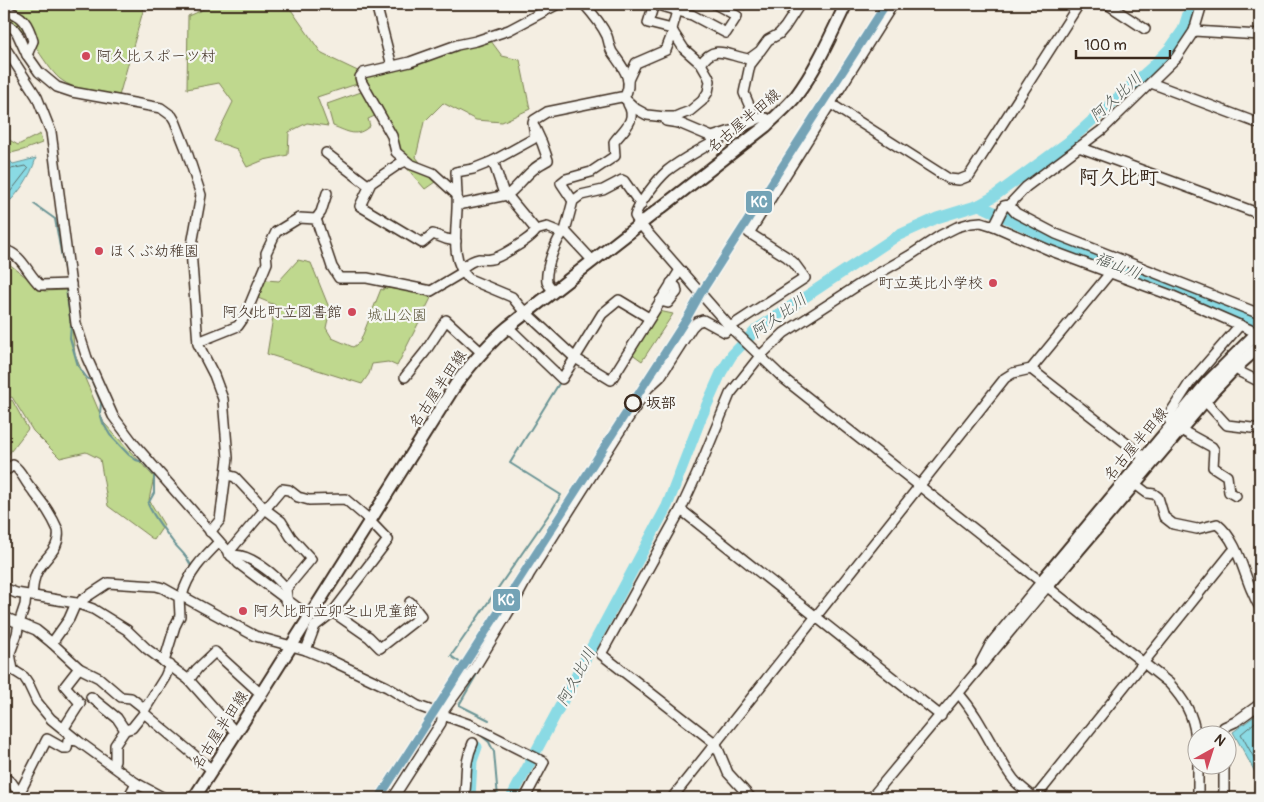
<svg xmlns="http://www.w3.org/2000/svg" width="1264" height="802" viewBox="0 0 1264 802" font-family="Pangolin,'Klee One',sans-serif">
	<rect width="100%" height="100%" fill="#f4eee2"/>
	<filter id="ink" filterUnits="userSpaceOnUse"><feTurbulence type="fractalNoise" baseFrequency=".02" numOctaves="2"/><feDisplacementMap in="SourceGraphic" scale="10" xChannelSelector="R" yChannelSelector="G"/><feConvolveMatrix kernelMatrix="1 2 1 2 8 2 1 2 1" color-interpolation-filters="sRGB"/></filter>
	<g filter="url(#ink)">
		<g fill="#bfd88e" stroke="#7d8156">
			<path d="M4 4H145L119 96C100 92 76 92 60 79 44 66 24 20 4 18Z"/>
			<path d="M215 4H287L322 54 364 74 491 41 502 56 520 60 530 109 502 122 476 120 443 103 424 122 416 157 435 182 425 189 405 166 377 115 368 119 370 126C356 138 349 132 333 126L327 104 364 91 360 83 317 97 328 126 307 123 289 132 288 155 264 160 247 167 237 149 214 141 233 102 219 83 187 89 188 16Z"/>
			<path d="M4 134 6 138 18 145 40 134 42 143 23 150 7 154 4 151Z"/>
			<path d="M4 260 44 291 68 290 75 355 104 423 154 477 149 500 164 525 154 540 108 506 100 459 86 452 60 458 33 431 12 397 4 399Z"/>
			<path d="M298 260 311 263 330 310 326 328 332 338 353 347 360 342 381 289 383 290 384 288C400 289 417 292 431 298L397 366 388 362 372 364 369 374 362 384 267 354 275 305 258 298 266 280 279 281Z"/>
			<path d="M659 311 673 314 642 361 631 353Z"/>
			<path d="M12 400 28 429 4 460V404Z"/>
		</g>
		<g fill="#8adae4" stroke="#6a9495">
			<path d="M4 154 13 164 36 158C30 178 19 193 4 207Z"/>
			<path d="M1260 712V774L1255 772 1233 732Z"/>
		</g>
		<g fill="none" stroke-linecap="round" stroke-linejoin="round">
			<g stroke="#5b706d" stroke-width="1">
				<path d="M4 161 11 169 25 166 28 169 4 200"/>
				<path d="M1260 718 1241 734 1260 769"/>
			</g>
			<g stroke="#6a9495" stroke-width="2">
				<path d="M34 204 55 219 66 280"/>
				<path d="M64 287 66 289 71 325 70 338 78 366 87 378 92 381 101 403 100 413 103 423 110 435 129 455 136 460 143 462 154 475V493L148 504C153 516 165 531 173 542 179 550 190 558 191 568"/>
				<path d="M469 669 451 656 552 510 561 495 510 463 560 382"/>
				<path d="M475 673 477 674 459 705 489 720"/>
				<path d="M414 708 423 712"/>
				<path d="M477 732 489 742 494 752 498 798"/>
				<path d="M4 785 14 798"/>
			</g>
			<g stroke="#8adae4" stroke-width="11">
				<path d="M979 205 1062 244 1183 290 1260 322"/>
				<path d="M470 798 472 761 477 747"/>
				<path d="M511 798 667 506 701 418 721 373 732 355 757 329 897 236 937 218 979 205 993 197 1067 143 1152 67 1171 47 1183 30 1191 4"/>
			</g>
			<defs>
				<g id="minor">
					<path d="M376 4 392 66"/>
					<path d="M558 4 509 30 476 41 457 45 410 62 363 73 360 77 361 81 392 136 396 152 410 164 433 173 457 195C459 222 447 258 469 279L512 297 521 308 575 358 611 380 680 270"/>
					<path d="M584 4C592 13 602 25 607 36 609 41 609 47 612 52 622 67 635 79 624 98"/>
					<path d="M654 4 692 15 726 33 737 16 715 4"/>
					<path d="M654 4H652L653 7 648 23 672 29"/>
					<path d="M1107 4 1145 29"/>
					<path d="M4 10C23 15 28 23 33 41L27 55"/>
					<path d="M4 24 14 29 17 33 27 55 39 72 57 87 72 92 161 108 172 116 175 121 186 149 201 195 191 250 198 344 214 375 223 399 228 458 220 520 210 532"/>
					<path d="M1194 31 1260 35"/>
					<path d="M4 46 37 97 51 132 76 324 87 358 113 416 134 444 239 564 310 617"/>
					<path d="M701 64C715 42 730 57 749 59L760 51 768 40 779 34 785 27 800 4"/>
					<path d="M628 80 636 63 666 50 673 32 672 29 677 11"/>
					<path d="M1151 83 1260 124"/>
					<path d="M831 104 949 179 959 180 969 176 1079 4"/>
					<path d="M666 121 679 123 712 137 740 128 760 118H766L771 121"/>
					<path d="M744 122 753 114 744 93 750 65 757 56"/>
					<path d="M535 128 542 143 548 160C543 163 538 165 534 169 526 175 513 192 507 195L536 230 547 227 562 233"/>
					<path d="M725 137C712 142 678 162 667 171 657 180 638 204 635 216L640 224 730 327 783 378 1169 683C1185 701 1193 714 1196 737"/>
					<path d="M1079 147 1260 214"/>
					<path d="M326 153 369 186"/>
					<path d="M406 161 399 164 371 183 360 206 422 243 433 234 446 239 456 241"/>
					<path d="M457 195 456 172 473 169 493 161"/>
					<path d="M573 201 561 183 566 179 591 172 615 156 614 142C623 130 638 120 628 104"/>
					<path d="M458 205 507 195 503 191 493 161 533 139 535 136 533 123 534 120 547 112 621 97 624 98 636 109 647 115 665 117H675L682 114 690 111 702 101 708 92 710 81 708 76 701 64 684 49 673 32"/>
					<path d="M1009 205 1026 187 1102 130 1176 58 1194 31 1202 4"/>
					<path d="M316 219 321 212 327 193"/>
					<path d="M994 226 1004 206 1009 205 1016 213 1056 234 1260 314"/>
					<path d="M4 250C22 254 27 273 40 285L71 284"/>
					<path d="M592 260 565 231 573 201 581 195 603 190 622 180 624 181 641 205"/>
					<path d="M462 268C467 264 473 260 479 259 483 259 488 260 491 259 499 258 534 237 536 230"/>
					<path d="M554 291C551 288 548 285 547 282 545 270 556 238 565 231"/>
					<path d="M660 301 668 303 677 292 676 287 671 283"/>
					<path d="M508 327 562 379 602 314 619 300 649 318"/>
					<path d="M198 342 238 326 245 316 267 263 266 253 276 232 299 218 316 219 332 267 339 278H367L431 291 463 272"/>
					<path d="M1235 368 1242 373 1260 382"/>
					<path d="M1031 369 1149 461"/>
					<path d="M405 377 425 352 446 320 481 352"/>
					<path d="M1205 401 1227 425 1260 429"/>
					<path d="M1173 423 1169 420V415L1189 384 1240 325"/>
					<path d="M1181 430 1212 447 1214 450 1213 467 1227 476 1229 492 1236 496"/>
					<path d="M4 469H8L13 465C21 470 24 480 30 487 42 503 49 510 58 530 61 550 44 557 37 572 33 579 33 588 32 596"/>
					<path d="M227 475 235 477 265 509 281 521 291 537 311 559 286 589 287 597 285 600"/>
					<path d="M1135 484 1147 493 1154 494 1158 497 1164 517 1173 524 1197 529 1217 524C1236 539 1242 567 1251 589 1254 595 1256 602 1260 607"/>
					<path d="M680 511 685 513 941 716"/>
					<path d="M228 553 282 489 289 490 298 497 309 500 345 499 365 516 388 540 333 612 315 626 306 650"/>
					<path d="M231 556C247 551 277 576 286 589"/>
					<path d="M4 588 16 593 76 603 93 609 127 630 147 649 189 680 236 733"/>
					<path d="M26 595 25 605 19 623 17 634 10 653 13 670 24 677 28 683 37 702 51 719 78 741 136 783 164 798"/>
					<path d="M182 596C188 573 203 558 219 542"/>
					<path d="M179 597 182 596 255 636 306 650 328 659 387 687 418 706 471 725 544 762 525 798"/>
					<path d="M76 603 69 619 52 643 79 668 99 678 121 697 131 698 145 709 165 677 170 665"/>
					<path d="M80 604 82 600 108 583 156 586 163 588 179 597 180 616 175 626 164 662"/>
					<path d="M333 612 369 637 380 648 421 616 410 602"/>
					<path d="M4 617 36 630 52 643"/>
					<path d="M981 662 991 643 1041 582"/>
					<path d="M189 680 197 669 215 652 261 694"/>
					<path d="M959 694C982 720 993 752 1014 780 1020 787 1028 792 1034 798"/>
					<path d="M91 697 117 718 125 730 115 745V761L113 765"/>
					<path d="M145 709 144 713 212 770"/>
					<path d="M64 728 80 703 65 686 79 668"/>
					<path d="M125 730 132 728 144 713"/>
					<path d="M1224 734V727L1235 722 1260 704"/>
					<path d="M4 777 12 783 22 798"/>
					<path d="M19 794 47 739 63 748H67L68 741 70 740 78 741"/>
					<path d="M128 798 136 783"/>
					<path d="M393 798 441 723 444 710 474 669 514 603 530 573 618 434 648 388 660 377 692 327 697 322 703 320 725 332 730 327 805 278 794 263 787 257 749 233 893 4"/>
					<path d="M464 798C468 777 463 765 473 743"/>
					<path d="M672 798 1005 378 1013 373 1031 369 1110 273"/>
					<path d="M751 798 728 773 716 744 601 654 680 511 697 474 730 394 760 356 784 333 860 284 909 256 941 235 957 227 971 223 981 222 994 226 1049 250 1173 296 1260 334"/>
					<path d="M871 798 1047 587"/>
					<path d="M1035 798 1232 552 1235 550"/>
					<path d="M1198 798V764"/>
					<path d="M1221 798 1224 792V764"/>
				</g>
				<g id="major">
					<path d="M1041 582 1207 383 1260 330"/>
					<path d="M1047 587 1214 390 1235 368 1260 346"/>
					<path d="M194 798 261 694 456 384C472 363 488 344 508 327L766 126C776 116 787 107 796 96 817 68 831 35 846 4"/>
				</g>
			</defs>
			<use href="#minor" stroke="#3b2a1e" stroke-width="12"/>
			<use href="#major" stroke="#3b2a1e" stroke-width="15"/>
			<use href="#minor" stroke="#f6f6f2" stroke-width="9"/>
			<use href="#major" stroke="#f6f6f2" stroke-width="11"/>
			<defs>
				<path id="rail-1" d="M379 798 687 318 701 293 886 4"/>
			</defs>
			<use href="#rail-1" stroke="#f6f6f2" stroke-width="11"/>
			<use href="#rail-1" stroke="#74a3b6" stroke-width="8"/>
		</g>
	</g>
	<g fill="#d1495b" stroke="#f6f6f2" stroke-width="2">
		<circle cx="86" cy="56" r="5"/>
		<circle cx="99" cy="251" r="5"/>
		<circle cx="993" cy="283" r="5"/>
		<circle cx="352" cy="312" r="5"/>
		<circle cx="243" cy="611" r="5"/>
	</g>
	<circle fill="#f6f6f2" stroke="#3b2a1e" stroke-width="2.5" cx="633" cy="403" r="8"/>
	<g text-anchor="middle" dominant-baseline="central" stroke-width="4.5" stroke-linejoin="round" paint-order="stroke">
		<g font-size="15" fill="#3b2a1e" stroke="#f6f6f2" text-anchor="start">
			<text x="96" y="56">阿久比スポーツ村</text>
			<text x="109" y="251">ほくぶ幼稚園</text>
			<text x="983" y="283" text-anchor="end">町立英比小学校</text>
			<text x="342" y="312" text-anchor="end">阿久比町立図書館</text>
			<text x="253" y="611">阿久比町立卯之山児童館</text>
		</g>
		<g font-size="15" fill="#3b2a1e" stroke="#f6f6f2">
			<text transform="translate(744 121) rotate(-40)">名古屋半田線</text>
			<text transform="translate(438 389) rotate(-56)">名古屋半田線</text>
			<text transform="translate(1136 444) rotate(-50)">名古屋半田線</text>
			<text transform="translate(220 730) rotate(-57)">名古屋半田線</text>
		</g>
		<g font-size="15" fill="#5c563a" stroke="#f6f6f2">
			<text x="397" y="315">城山公園</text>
		</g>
		<g font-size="15" font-weight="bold" fill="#3b2a1e" stroke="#f6f6f2" text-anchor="start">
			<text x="646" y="403">坂部</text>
		</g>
		<g font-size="16" font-style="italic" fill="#4f5650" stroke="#f6f6f2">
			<text transform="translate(1116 97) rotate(-43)">阿久比川</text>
			<text transform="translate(1118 266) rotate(21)">福山川</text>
			<text transform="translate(779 316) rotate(-36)">阿久比川</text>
			<text transform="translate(576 677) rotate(-62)">阿久比川</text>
		</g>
		<g font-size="20" font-weight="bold" fill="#3b2a1e" stroke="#f6f6f2">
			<text x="1119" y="177">阿久比町</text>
		</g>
	</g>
	<g stroke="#f6f6f2" stroke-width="2">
		<rect x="745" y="190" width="28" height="24" rx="5" fill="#74a3b6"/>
		<rect x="492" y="588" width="29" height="24" rx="5" fill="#74a3b6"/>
	</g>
	<g font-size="14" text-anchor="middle" font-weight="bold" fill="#fff">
		<text x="759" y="207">KC</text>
		<text x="506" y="605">KC</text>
	</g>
	<rect width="1264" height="802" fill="none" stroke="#f6f6f2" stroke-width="20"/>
	<rect x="10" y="10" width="1244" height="782" fill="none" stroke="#3b2a1e" stroke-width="2" filter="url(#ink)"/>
	<g transform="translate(1212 750) rotate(39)"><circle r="24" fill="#f6f6f2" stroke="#aba49d"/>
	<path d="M0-4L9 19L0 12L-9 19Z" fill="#d1495b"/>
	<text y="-8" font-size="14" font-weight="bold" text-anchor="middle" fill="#3b2a1e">N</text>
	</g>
	<path d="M1076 50v8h94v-8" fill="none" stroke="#3b2a1e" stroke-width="2.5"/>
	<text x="1084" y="50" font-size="15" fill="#3b2a1e" stroke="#f6f6f2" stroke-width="4" paint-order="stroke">100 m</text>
</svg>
